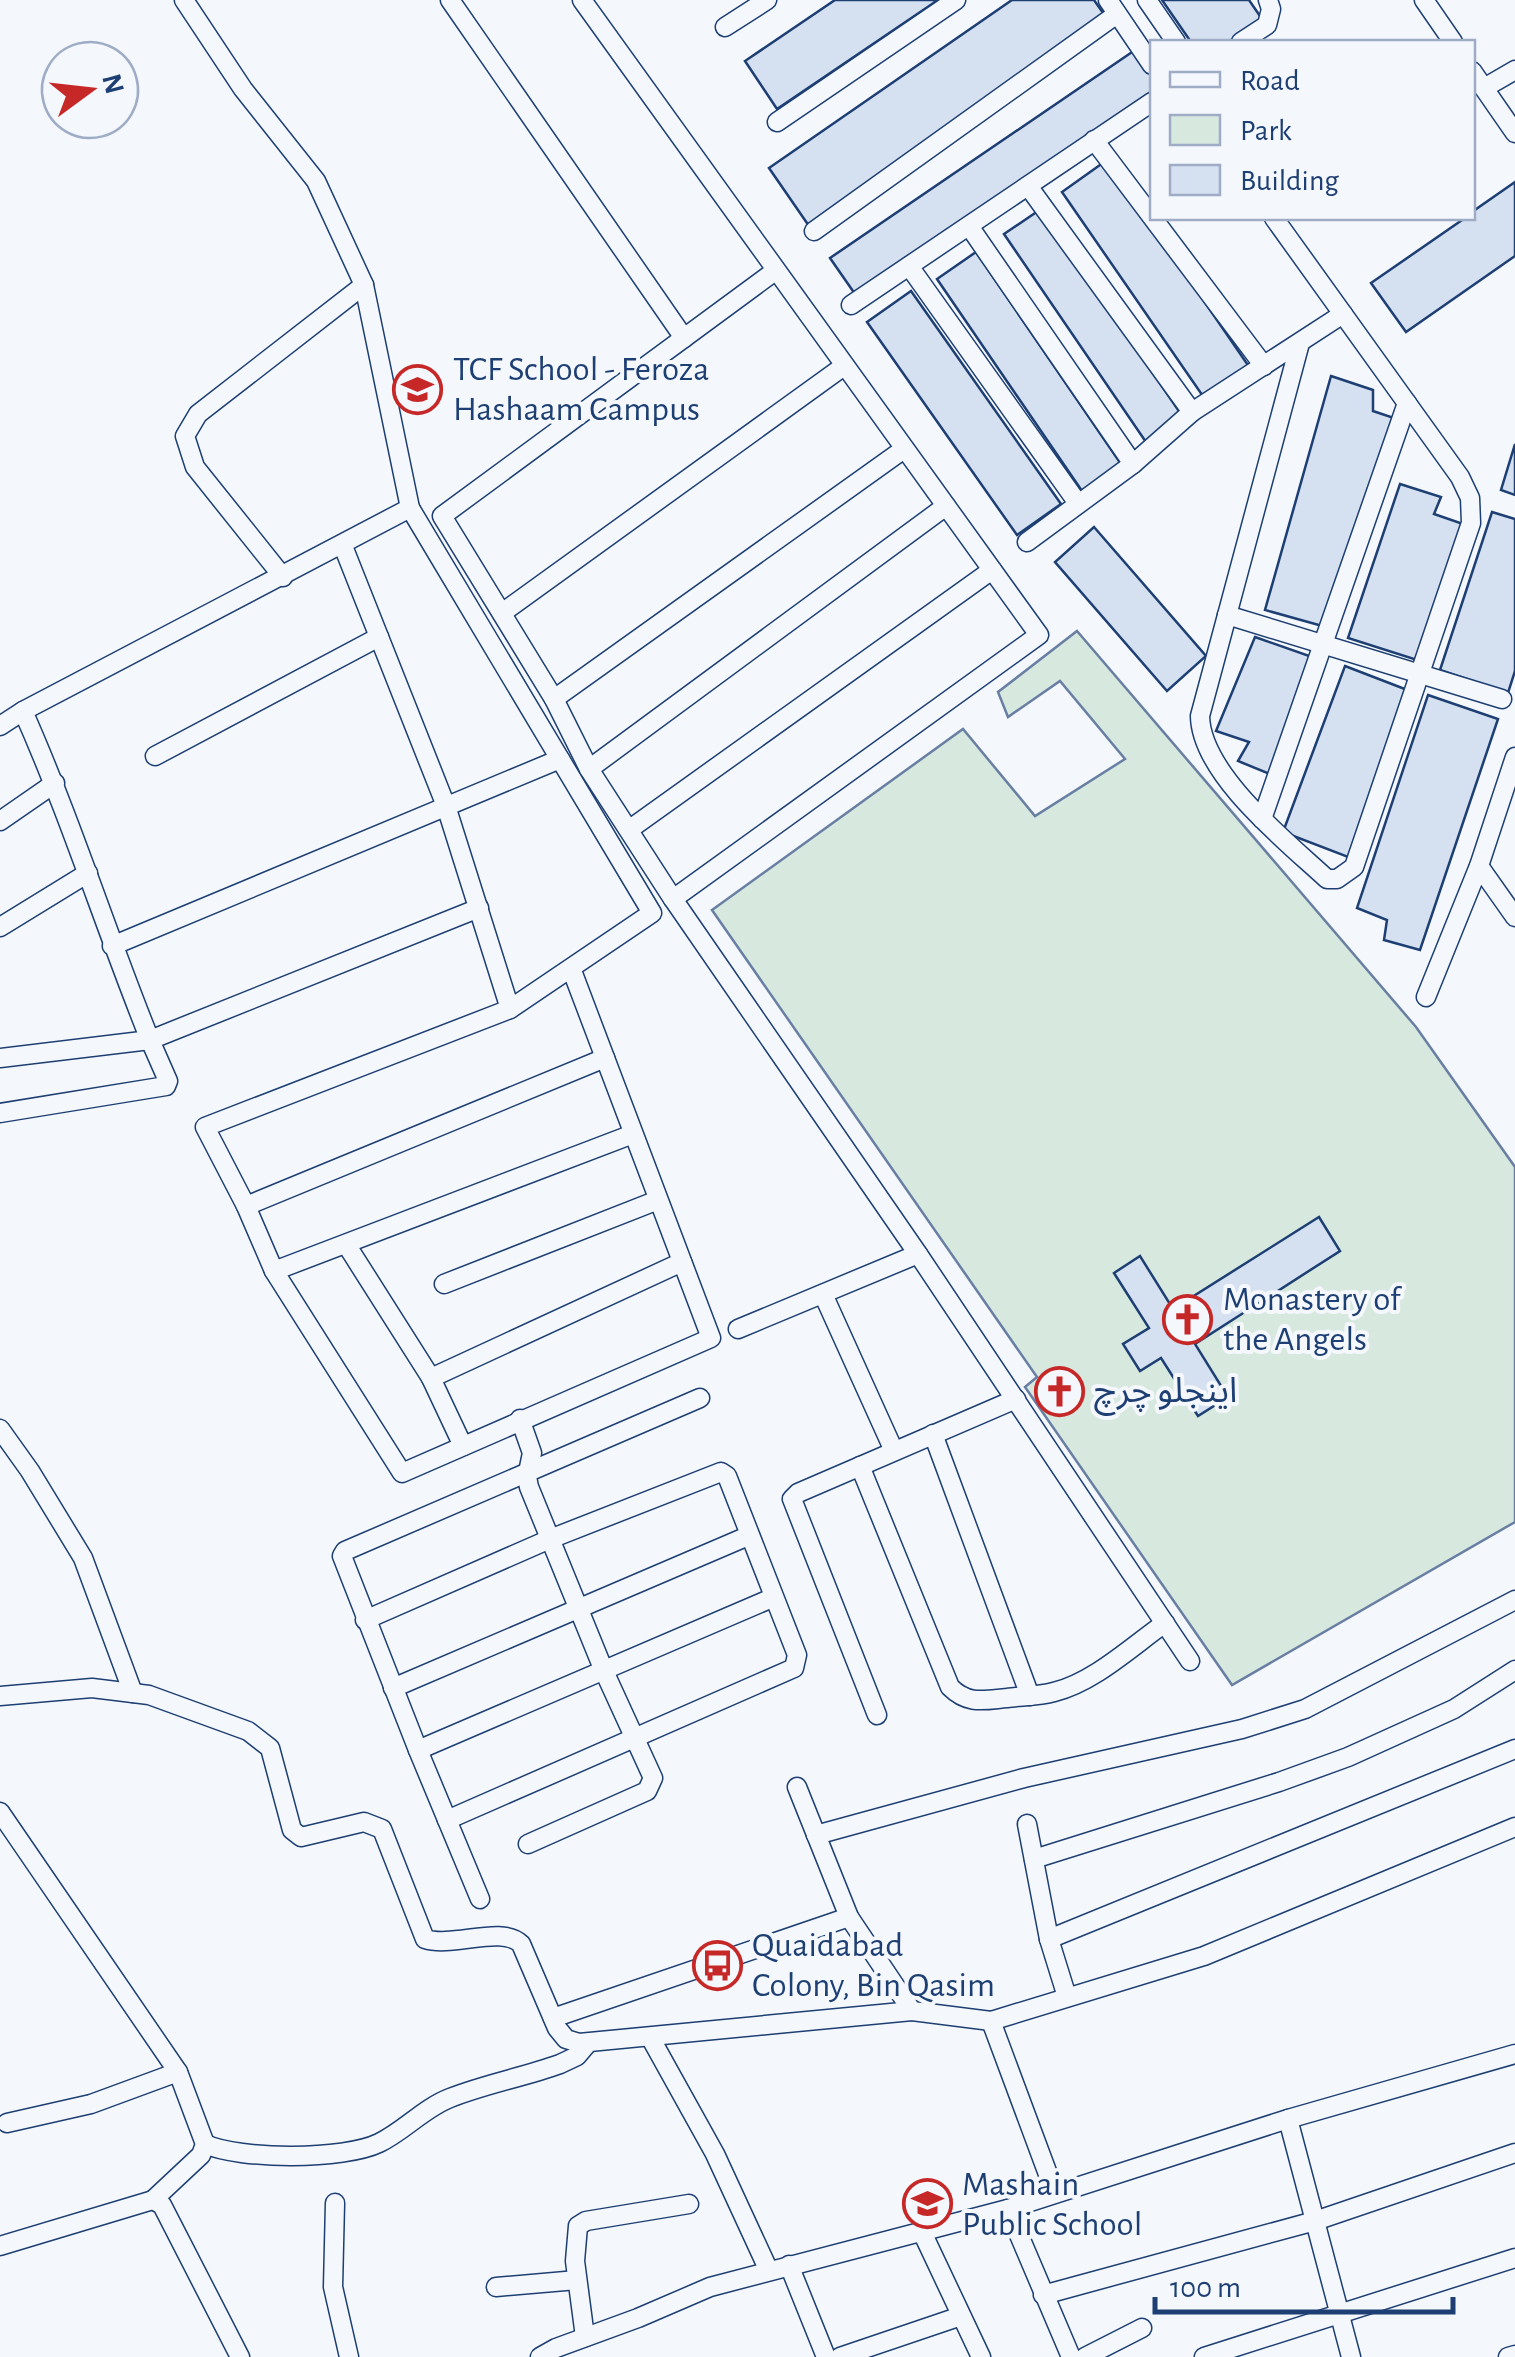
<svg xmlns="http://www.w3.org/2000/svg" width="1515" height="2357" viewBox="0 0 1515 2357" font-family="'Alegreya Sans','Noto Sans Arabic',sans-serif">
	<rect width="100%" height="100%" fill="#f4f7fb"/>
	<path fill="#d7e8df" stroke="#687fa3" stroke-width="2.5" d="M1077 631 1416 1027 1515 1167V1522L1232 1685 1025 1387 1037 1377 712 910 963 729 1035 816 1125 759 1060 681 1008 717 998 692Z"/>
	<g fill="#d5e0f0" stroke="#1d3f73" stroke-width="2.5">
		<path d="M835 0H938L777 109 745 61Z"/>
		<path d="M1012 0H1094L1108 20 809 226 769 168Z"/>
		<path d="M1162 0H1249L1262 19 1228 42H1191Z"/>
		<path d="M1138 48 1152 70V91L855 294 830 258Z"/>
		<path d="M1107 160 1252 371 1207 402 1062 192Z"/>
		<path d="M1515 182V256L1406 332 1371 283 1465 218H1472V212Z"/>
		<path d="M1041 209 1185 420 1148 445 1004 234Z"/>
		<path d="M976 252 1121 464 1082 491 937 279Z"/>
		<path d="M911 291 1061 504 1017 535 867 322Z"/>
		<path d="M1331 376 1373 390V411L1394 418 1333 629 1265 610Z"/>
		<path d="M1515 444V495L1501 490Z"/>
		<path d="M1400 484 1441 497 1434 514 1466 525 1417 660 1348 638Z"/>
		<path d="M1492 512 1515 519V671L1508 693 1440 670Z"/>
		<path d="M1094 527 1206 656 1167 691 1055 562Z"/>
		<path d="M1255 637 1315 658 1275 776 1238 761 1249 742 1216 731Z"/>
		<path d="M1345 666 1410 691 1348 857 1283 832Z"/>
		<path d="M1428 695 1498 719 1420 950 1384 940 1387 920 1357 908Z"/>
		<path d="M1319 1217 1340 1251 1195 1344 1228 1397 1198 1416 1161 1358 1140 1371 1123 1344 1149 1328 1114 1273 1140 1256 1173 1309Z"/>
	</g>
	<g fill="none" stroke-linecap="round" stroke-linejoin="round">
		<defs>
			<g id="street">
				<path d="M184 0 243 89 316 181 364 285 410 508 652 913 510 1009 205 1127 246 1206 274 1271 402 1473 711 1338 571 968"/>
				<path d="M450 0 684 338"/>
				<path d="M582 0 1039 635 673 899"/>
				<path d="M1108 0 1152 65"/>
				<path d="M1147 0 1176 42"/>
				<path d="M1424 0 1453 42"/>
				<path d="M725 27 767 0"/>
				<path d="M1241 42 1267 25 1271 9 1268 0"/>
				<path d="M1472 71 1515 133"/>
				<path d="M1484 88 1515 70"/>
				<path d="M777 122 956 0"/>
				<path d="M1094 140 1264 366"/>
				<path d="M1028 186 1192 412"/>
				<path d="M1274 218 1460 477 1470 498 1471 523 1354 867 1337 879H1327C1286 841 1201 774 1200 716L1300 343"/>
				<path d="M969 226 1133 464"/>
				<path d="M814 231 1117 14"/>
				<path d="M909 266 1077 502"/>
				<path d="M775 271 442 516 554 699 589 769 673 899 918 1254 1190 1661"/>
				<path d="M851 305 1152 102"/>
				<path d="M1027 542 1133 464 1192 412 1343 314"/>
				<path d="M343 546 446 806 510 1009"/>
				<path d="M283 577 195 467 185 436 198 414 364 285"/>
				<path d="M502 613 844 366"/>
				<path d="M1227 615 1502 699"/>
				<path d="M554 699 904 449"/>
				<path d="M23 711 410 508"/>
				<path d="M0 726 23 711C71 819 106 931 150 1040L0 1058"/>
				<path d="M155 756 379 637"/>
				<path d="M589 769 946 506"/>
				<path d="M1262 819 1407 403"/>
				<path d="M0 821 55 783"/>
				<path d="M630 829 992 570"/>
				<path d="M1479 866 1515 917"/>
				<path d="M0 927 88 873"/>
				<path d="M112 946 560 759"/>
				<path d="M1426 997 1479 866 1515 757"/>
				<path d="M0 1113 166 1086 168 1081 150 1040 479 908"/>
				<path d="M246 1206 605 1058"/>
				<path d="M346 1244 431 1378 463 1446"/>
				<path d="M274 1271 633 1134"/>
				<path d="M444 1284 658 1200"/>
				<path d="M823 1294 894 1451"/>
				<path d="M738 1329 918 1254"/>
				<path d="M431 1378 682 1262"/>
				<path d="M520 1419 532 1453 527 1477 529 1487 604 1671 653 1778 647 1791 528 1844"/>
				<path d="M0 1429 30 1471 83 1558 133 1693"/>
				<path d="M933 1434 1030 1696"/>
				<path d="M860 1466 950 1687C968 1705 984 1700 1007 1698 1023 1696 1039 1696 1054 1692 1094 1682 1131 1647 1165 1623"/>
				<path d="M365 1620 550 1539 721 1472 727 1476 797 1655 794 1668 447 1820"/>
				<path d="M393 1688 748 1536"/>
				<path d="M0 1696 92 1688 149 1695 248 1731 270 1748 292 1830 301 1837 364 1822 382 1829 425 1939C453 1948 502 1925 521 1944L557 2028 566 2039 579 2043 912 2011 991 2021 1204 1956 1515 1827"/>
				<path d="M877 1715 792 1499 798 1493 1016 1399"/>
				<path d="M418 1750 772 1598"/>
				<path d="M797 1787 849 1917 912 2011"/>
				<path d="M0 1812 178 2072 205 2144 201 2155 153 2200"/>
				<path d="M1027 1824 1049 1939 1067 1997"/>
				<path d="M816 1835 1024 1778 1242 1729 1305 1709 1515 1600"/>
				<path d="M1034 1859 1279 1782 1348 1757 1454 1709 1515 1670"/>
				<path d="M480 1899 418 1750 342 1556 345 1551 700 1398"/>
				<path d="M1049 1939 1515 1749"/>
				<path d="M553 2018 849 1917"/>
				<path d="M991 2021 1055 2193"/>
				<path d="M650 2037 715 2154 769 2271"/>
				<path d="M1288 2119 1351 2357"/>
				<path d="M7 2123 91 2104 178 2072"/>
				<path d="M205 2144C240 2160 344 2160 379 2143 404 2131 424 2108 450 2098 485 2084 524 2077 560 2064L577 2056 588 2043"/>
				<path d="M335 2203 333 2287 349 2357"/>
				<path d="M1008 2209 1071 2357"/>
				<path d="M922 2232 981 2357"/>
				<path d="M0 2246 153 2200 162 2205 240 2357"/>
				<path d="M789 2265 826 2357"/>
				<path d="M496 2287 577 2280"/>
				<path d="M1043 2295 1315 2221 1515 2153"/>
				<path d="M585 2337 575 2261 578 2226 586 2221 689 2204"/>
				<path d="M540 2357 556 2348 638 2318 710 2287 1008 2209 1288 2119 1515 2054"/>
				<path d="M840 2357 961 2316"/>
				<path d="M1085 2357 1142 2328"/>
				<path d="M1204 2357 1515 2258"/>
				<path d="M1508 2357 1515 2355"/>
			</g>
		</defs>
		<use href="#street" stroke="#1d3f73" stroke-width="21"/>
		<use href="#street" stroke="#f4f7fb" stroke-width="18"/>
	</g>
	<defs>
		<symbol id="school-ring" viewBox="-11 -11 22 22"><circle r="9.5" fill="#f4f7fb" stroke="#c62828" stroke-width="1.5"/><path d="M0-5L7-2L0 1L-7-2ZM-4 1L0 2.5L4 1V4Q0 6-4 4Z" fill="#c62828"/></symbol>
		<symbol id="church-ring" viewBox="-11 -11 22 22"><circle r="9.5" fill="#f4f7fb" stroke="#c62828" stroke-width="1.5"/><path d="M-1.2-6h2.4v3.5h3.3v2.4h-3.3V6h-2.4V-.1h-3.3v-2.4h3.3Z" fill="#c62828"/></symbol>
		<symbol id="bus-ring" viewBox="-11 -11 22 22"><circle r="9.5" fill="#f4f7fb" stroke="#c62828" stroke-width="1.5"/><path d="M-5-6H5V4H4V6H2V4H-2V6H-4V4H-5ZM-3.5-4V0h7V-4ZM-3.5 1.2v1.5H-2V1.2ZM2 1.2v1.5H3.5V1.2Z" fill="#c62828"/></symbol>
	</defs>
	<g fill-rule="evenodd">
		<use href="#school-ring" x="390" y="362" width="55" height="55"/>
		<use href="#church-ring" x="1160" y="1292" width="55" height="55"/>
		<use href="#church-ring" x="1032" y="1364" width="55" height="55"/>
		<use href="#bus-ring" x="690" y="1938" width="55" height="55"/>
		<use href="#school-ring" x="900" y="2176" width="55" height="55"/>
	</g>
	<g text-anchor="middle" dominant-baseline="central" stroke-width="8" stroke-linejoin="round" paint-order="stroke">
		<g font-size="35" fill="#1d3f73" stroke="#f4f7fb" text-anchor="start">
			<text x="453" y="369">TCF School - Feroza<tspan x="453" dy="40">Hashaam Campus</tspan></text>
			<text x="1223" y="1299">Monastery of<tspan x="1223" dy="40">the Angels</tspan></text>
			<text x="1094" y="1391">اینجلو چرچ</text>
			<text x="752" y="1945">Quaidabad<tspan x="752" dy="40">Colony, Bin Qasim</tspan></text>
			<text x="962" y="2184">Mashain<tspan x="962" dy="40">Public School</tspan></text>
		</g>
	</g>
	<rect x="1150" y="40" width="325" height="180" fill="#f4f7fb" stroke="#9eadc5" stroke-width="2.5"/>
	<rect x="1170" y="72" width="50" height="15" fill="#f4f7fb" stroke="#9eadc5" stroke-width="2.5"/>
	<text x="1240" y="90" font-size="30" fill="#1d3f73">Road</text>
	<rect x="1170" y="115" width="50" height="30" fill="#d7e8df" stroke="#9eadc5" stroke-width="2.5"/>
	<text x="1240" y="140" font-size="30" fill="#1d3f73">Park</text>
	<rect x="1170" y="165" width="50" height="30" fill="#d5e0f0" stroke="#9eadc5" stroke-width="2.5"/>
	<text x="1240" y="190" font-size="30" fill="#1d3f73">Building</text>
	<g transform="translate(90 90) rotate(75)"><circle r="48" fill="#f4f7fb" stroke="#9eadc5" stroke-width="2.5"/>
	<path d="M0-8L18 38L0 25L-18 38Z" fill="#c62828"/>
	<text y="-15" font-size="28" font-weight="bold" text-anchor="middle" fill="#1d3f73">N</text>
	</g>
	<path d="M1155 2297v15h298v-15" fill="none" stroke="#1d3f73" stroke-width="5"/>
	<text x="1170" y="2297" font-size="30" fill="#1d3f73" stroke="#f4f7fb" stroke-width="8" paint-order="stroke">100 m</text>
</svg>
